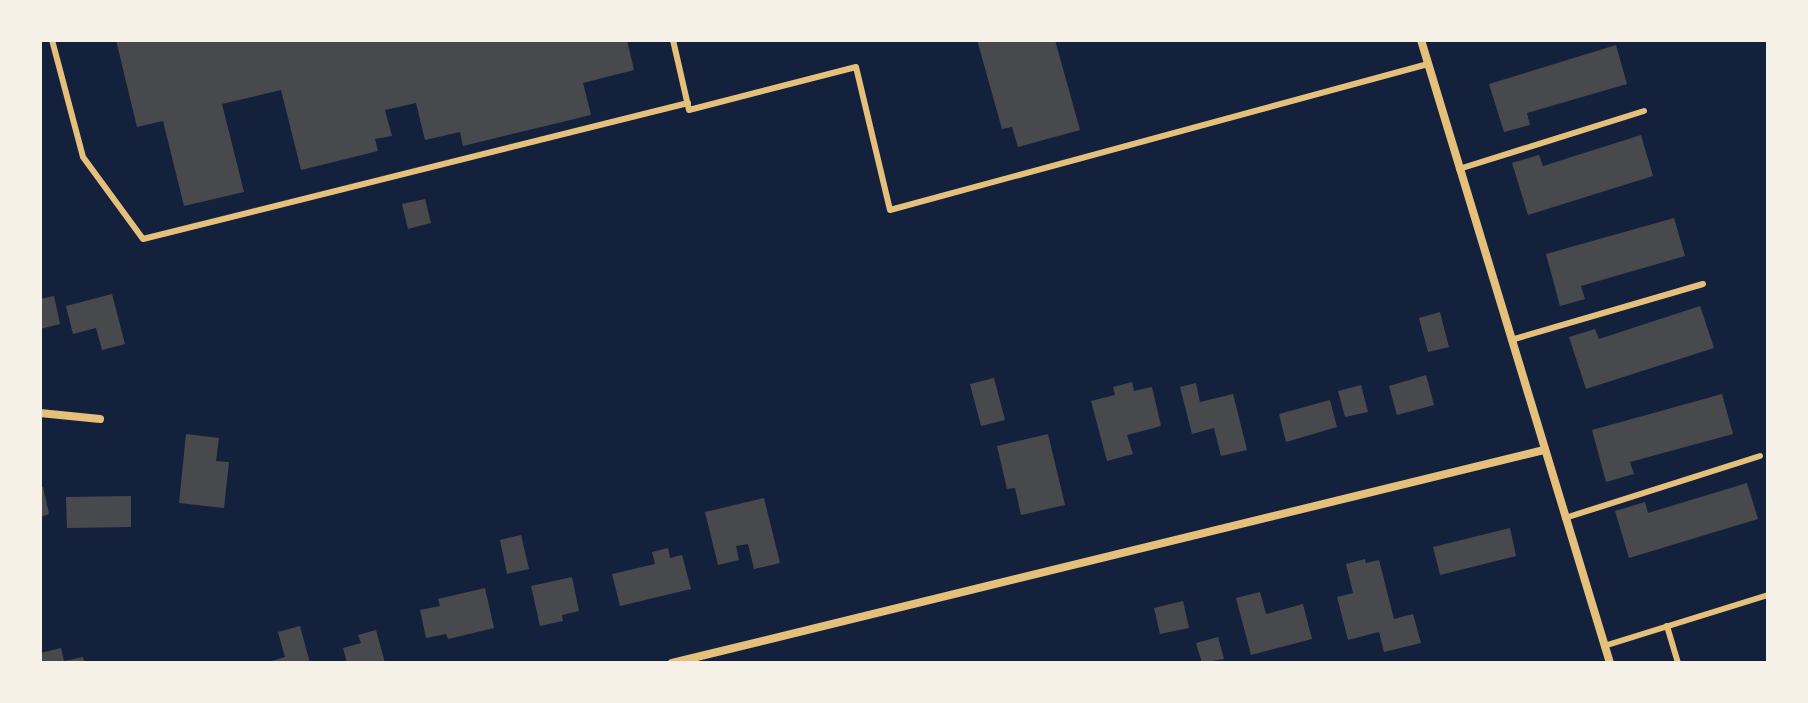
<svg xmlns="http://www.w3.org/2000/svg" width="1808" height="703" viewBox="0 0 1808 703" font-family="Montserrat,sans-serif">
	<rect width="100%" height="100%" fill="#14213d"/>
	<g fill="#48494c">
		<path d="M116 40H627L634 70 583 83 591 115 463 146 460 132 425 140 416 103 385 110 392 136 375 139 378 151 301 170 281 90 222 104 244 192 184 206 163 121 137 127Z"/>
		<path d="M977 40H1055L1080 130 1018 147 1012 127 1002 129Z"/>
		<path d="M1616 45 1627 84 1527 113 1530 125 1504 132 1489 84Z"/>
		<path d="M1641 135 1653 176 1528 215 1512 163 1539 155 1543 166Z"/>
		<path d="M425 199 431 223 408 229 402 204Z"/>
		<path d="M1674 218 1685 256 1581 286 1585 299 1560 306 1546 254Z"/>
		<path d="M112 294 125 344 102 350 96 328 73 334 66 306Z"/>
		<path d="M54 296 60 324 40 329V299Z"/>
		<path d="M1700 306 1714 348 1586 389 1569 337 1595 329 1599 339Z"/>
		<path d="M1440 312 1449 347 1428 352 1419 318Z"/>
		<path d="M1426 375 1434 405 1397 415 1389 386Z"/>
		<path d="M994 378 1005 420 981 426 970 384Z"/>
		<path d="M1132 382 1134 391 1152 387 1161 426 1127 435 1133 454 1107 461 1091 401 1115 395 1113 387Z"/>
		<path d="M1196 383 1200 402 1233 394 1247 450 1221 456 1214 428 1192 434 1180 387Z"/>
		<path d="M1361 385 1368 412 1345 417 1338 391Z"/>
		<path d="M1722 394 1733 434 1630 462 1634 474 1606 482 1592 430Z"/>
		<path d="M1330 400 1337 427 1286 442 1279 414Z"/>
		<path d="M186 434 219 438 216 461 229 462 224 508 179 503Z"/>
		<path d="M1048 434 1065 505 1021 515 1015 488 1007 489 997 446Z"/>
		<path d="M1747 483 1758 519 1629 558 1615 511 1645 502 1648 513Z"/>
		<path d="M40 487H43L49 514 40 517Z"/>
		<path d="M131 496V527L67 528 66 497Z"/>
		<path d="M764 498 780 563 754 569 748 544 736 546 739 560 718 565 705 512Z"/>
		<path d="M1510 528 1516 556 1440 575 1433 547Z"/>
		<path d="M521 535 529 569 507 574 500 540Z"/>
		<path d="M668 548 670 558 682 555 691 589 620 606 612 574 655 564 652 552Z"/>
		<path d="M1365 559 1366 563 1379 560 1394 619 1413 614 1421 643 1384 652 1379 632 1348 640 1337 597 1353 593 1346 564Z"/>
		<path d="M572 577 579 611 562 615 563 621 540 626 531 586Z"/>
		<path d="M485 588 494 628 448 639 446 634 426 638 420 610 440 606 438 599Z"/>
		<path d="M1260 592 1266 614 1303 604 1312 639 1251 655 1236 598Z"/>
		<path d="M1183 601 1189 628 1160 634 1154 608Z"/>
		<path d="M300 626 310 663H265L285 657 278 632Z"/>
		<path d="M376 630 385 663H347L343 648 361 643 358 635Z"/>
		<path d="M1218 637 1224 659 1202 663 1196 643Z"/>
		<path d="M61 648 64 661 83 657 85 663H40V653Z"/>
	</g>
	<g fill="none" stroke-linecap="round" stroke-linejoin="round">
		<g stroke="#e5c07b" stroke-width="6">
			<path d="M52 40 83 157 143 239 688 103"/>
			<path d="M673 40 689 110 856 67 890 210 1428 64"/>
			<path d="M1459 169 1644 111"/>
			<path d="M1511 340 1703 284"/>
			<path d="M1565 518 1760 456"/>
			<path d="M1667 626 1678 663"/>
			<path d="M1604 646 1768 595"/>
		</g>
		<g stroke="#e5c07b" stroke-width="8">
			<path d="M1421 40 1610 663"/>
			<path d="M40 413 100 419"/>
			<path d="M672 663 1544 450"/>
		</g>
	</g>
	<rect width="1808" height="703" fill="none" stroke="#f6f1e7" stroke-width="84"/>
</svg>
